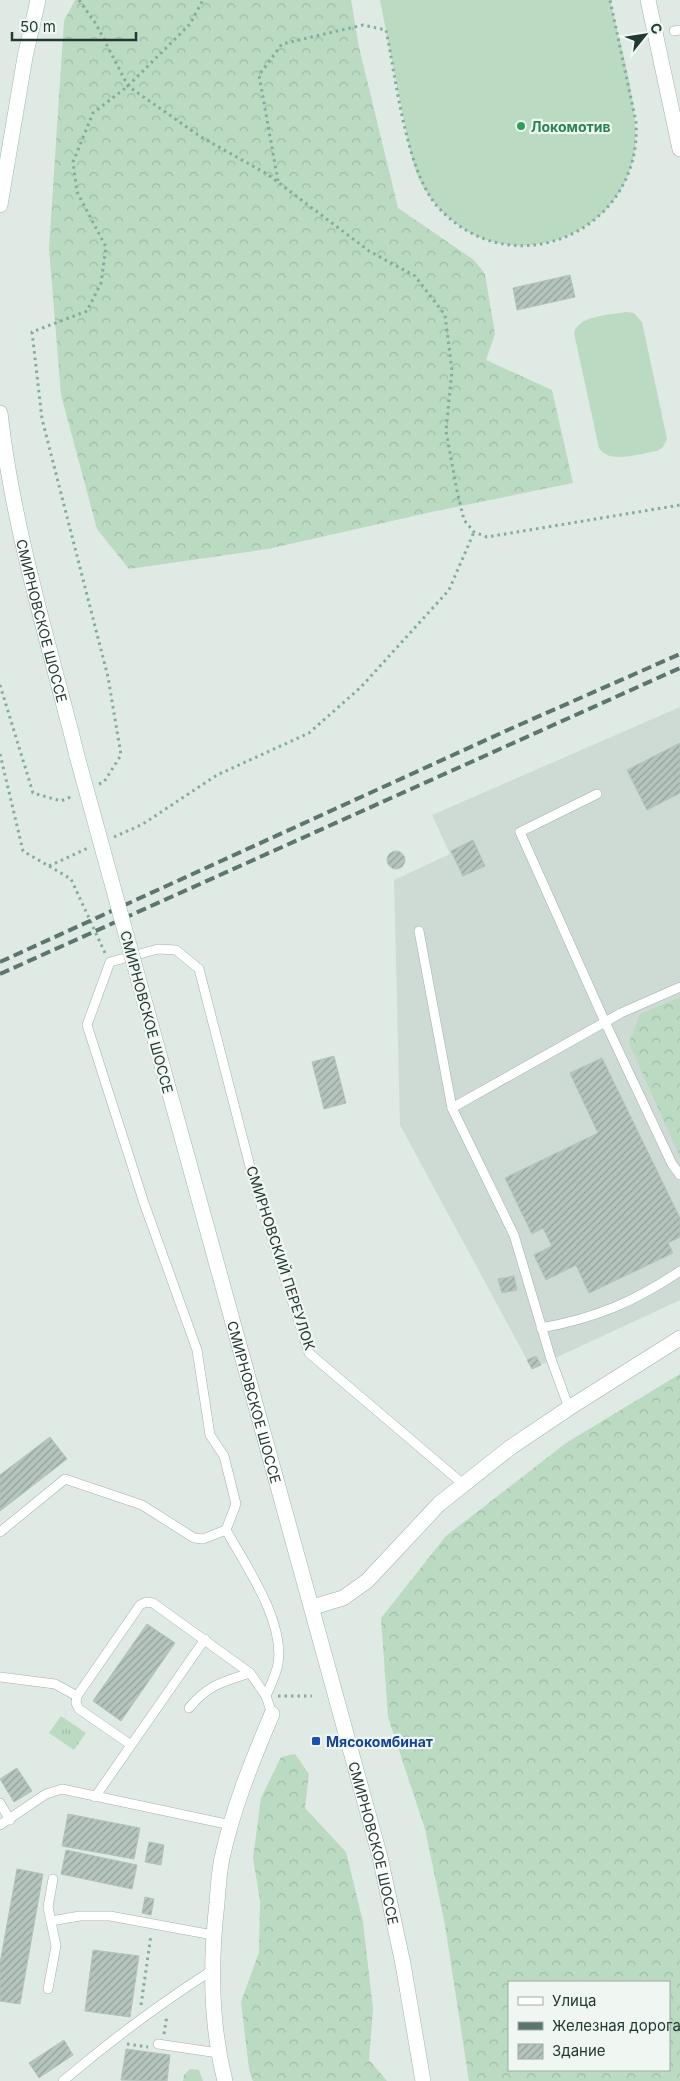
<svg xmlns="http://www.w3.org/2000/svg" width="680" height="2081" viewBox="0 0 680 2081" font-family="Inter,sans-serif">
	<defs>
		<pattern id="forest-crowns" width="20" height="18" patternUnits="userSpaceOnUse" patternTransform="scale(1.25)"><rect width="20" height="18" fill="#badac2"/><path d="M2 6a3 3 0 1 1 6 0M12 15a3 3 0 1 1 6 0" fill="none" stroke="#a0bca7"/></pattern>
		<pattern id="park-tufts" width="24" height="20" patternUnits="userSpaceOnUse" patternTransform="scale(1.25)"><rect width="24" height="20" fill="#badac2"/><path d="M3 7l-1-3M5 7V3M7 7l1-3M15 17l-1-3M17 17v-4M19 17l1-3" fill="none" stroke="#a0bca7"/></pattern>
		<pattern id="building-hatch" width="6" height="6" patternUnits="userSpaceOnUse" patternTransform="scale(1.25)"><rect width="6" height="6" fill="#b5c5be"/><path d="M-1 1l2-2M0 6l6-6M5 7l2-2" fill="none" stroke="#93a19b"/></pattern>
	</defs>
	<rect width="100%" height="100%" fill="#e0eae5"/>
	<path fill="#cedad4" d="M680 707V1300L532 1369 400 1125 394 880 450 854 432 815Z"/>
	<g fill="url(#forest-crowns)" fill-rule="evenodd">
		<path d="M75 0H351L359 47 398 208 474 260 485 274 495 334 486 360 552 390 573 483 436 511 268 549 129 569 97 529 61 395 49 248 64 21Z"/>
		<path d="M680 997V1157L629 1043 640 1014Z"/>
		<path d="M680 1374V2081H469L445 1925 425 1829 388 1717 381 1618 446 1536 566 1443ZM509 1982H669V2070H509Z"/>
		<path d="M295 1754 309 1774 305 1808 346 1852 363 1922 373 2009 369 2060 387 2081H253L249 2069 241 2002 259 1952 260 1901 253 1858 261 1798 281 1757Z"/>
		<path d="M190 2069 199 2070 203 2081H183L184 2075Z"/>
	</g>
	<path fill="url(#park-tufts)" d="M61 1716 86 1733 74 1750 49 1733Z"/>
	<g fill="#badac2">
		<path d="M380 0H610C620 45 643 116 633 159 628 183 612 207 593 221 535 263 464 250 425 190 411 168 408 137 402 111 395 74 387 37 380 0Z"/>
		<path d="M626 312 634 313 642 322 667 439 663 447 657 451C641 453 609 465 599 448L574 333C579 315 610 315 626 312Z"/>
	</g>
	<g fill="url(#building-hatch)" stroke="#b3c3bc">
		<path d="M570 275 575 297 517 310 513 288Z"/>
		<path d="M680 743V793L647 810 627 770Z"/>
		<path d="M473 840 485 866 463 876 451 851Z"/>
		<circle cx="396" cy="860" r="9"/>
		<path d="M334 1056 346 1103 324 1109 312 1062Z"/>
		<path d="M602 1058 680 1218V1237L668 1243 673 1253 589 1293 576 1265 546 1280 534 1255 552 1246 543 1228 532 1234 505 1178 598 1133 570 1073Z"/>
		<path d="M514 1276 517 1290 502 1293 498 1279Z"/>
		<path d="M536 1356 541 1365 532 1369 527 1360Z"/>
		<path d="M50 1437 67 1459 0 1511V1475Z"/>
		<path d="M147 1624 175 1643 121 1721 93 1701Z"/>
		<path d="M17 1768 32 1791 14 1802 0 1779Z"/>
		<path d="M68 1814 140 1828 134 1859 62 1846Z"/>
		<path d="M149 1842 164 1845 161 1865 145 1862Z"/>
		<path d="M66 1850 137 1865 132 1889 61 1874Z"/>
		<path d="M17 1869 43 1874 20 2004 0 2001V1963Z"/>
		<path d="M145 1897 154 1899 151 1915 142 1913Z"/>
		<path d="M93 1950 139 1956 130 2017 85 2011Z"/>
		<path d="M64 2040 73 2055 39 2078 29 2063Z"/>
		<path d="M126 2049 170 2055 167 2081 121 2080Z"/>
	</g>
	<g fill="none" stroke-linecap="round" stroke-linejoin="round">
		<defs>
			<g id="service">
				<path d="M674 31 680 30"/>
				<path d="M597 794 520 832 605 1022 672 1164 680 1175"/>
				<path d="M419 931 452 1108 514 1235 551 1359 569 1408"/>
				<path d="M452 1108 621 1013 680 987"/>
				<path d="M541 1328C596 1318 634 1302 680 1271"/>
				<path d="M226 1530 236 1504 224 1456 210 1435 197 1350 144 1203 87 1025 110 962 158 949 176 950 199 969 255 1186 309 1353 463 1484"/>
				<path d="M0 1532 65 1479 142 1505 194 1538 203 1539 226 1530C246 1566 285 1621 278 1664 276 1675 270 1686 266 1696"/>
				<path d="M0 1677 55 1684 77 1696"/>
				<path d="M189 1708C208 1685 222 1682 250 1673"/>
				<path d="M131 1745 79 1709 76 1703 77 1696 140 1605 146 1602 153 1603 250 1673 266 1696 272 1714"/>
				<path d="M95 1797 205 1639"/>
				<path d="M0 1803 10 1820"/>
				<path d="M0 1825 46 1794 62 1789 231 1825"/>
				<path d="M51 1921 80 1916H110L213 1935"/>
				<path d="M48 1989 56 1946 48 1907 53 1879"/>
				<path d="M158 2044 218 2053"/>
				<path d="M63 2081C110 2041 158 2005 211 1971"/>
			</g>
			<g id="minor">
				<path d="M648 0 680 149"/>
				<path d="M313 1607 343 1598 367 1581 439 1504 511 1447 569 1408 680 1338"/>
				<path d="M225 2081C210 2022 210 1963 217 1903 218 1888 219 1873 222 1858 233 1808 252 1761 272 1714"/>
			</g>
			<g id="secondary">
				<path d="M0 205 25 57 38 0"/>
				<path id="s1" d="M0 413C13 529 49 643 77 756"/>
				<path id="s2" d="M143 996 380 1857 403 1964 423 2081"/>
			</g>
		</defs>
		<use href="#service" stroke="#a3b1ac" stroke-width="10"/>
		<use href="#minor" stroke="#a3b1ac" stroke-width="16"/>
		<use href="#secondary" stroke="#a0b5ad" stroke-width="16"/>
		<g stroke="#82ac9f" stroke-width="3" stroke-dasharray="2.5 4" stroke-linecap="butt">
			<path d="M79 0 96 24 128 86 201 137 267 174 369 251 415 276 445 315 452 371 446 431 457 491 464 520 474 532 487 537 680 505"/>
			<path d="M278 181 259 75 282 44 363 25 386 30C396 78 406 172 438 207 512 289 643 231 636 122L610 0"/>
			<path d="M0 685 33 793 61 801 73 796"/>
			<path d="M0 754 23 851 71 879 105 953"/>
			<path d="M99 784 104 782 121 755 108 677 42 419 32 332 87 311 101 283 106 247 77 192 73 162 93 113 128 86 190 24 203 0"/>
			<path d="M114 837 143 824 217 775 309 733 361 687 449 590 474 532"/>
			<path d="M49 866 88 848"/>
			<path d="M278 1696H312"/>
			<path d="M141 2005 151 1935"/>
			<path d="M164 2034 167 2015"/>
			<path d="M127 2044 148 2047"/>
		</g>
		<use href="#service" stroke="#fff" stroke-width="9"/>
		<use href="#minor" stroke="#fff" stroke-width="15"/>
		<use href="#secondary" stroke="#fff" stroke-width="15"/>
		<g stroke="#5c756e" stroke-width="4" stroke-dasharray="10 5" stroke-linecap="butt">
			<path d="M0 962 510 729 680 654"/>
			<path d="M0 974 680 668"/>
		</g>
		<defs>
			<path id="secondary-bridge" d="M77 756 143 996"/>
		</defs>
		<use href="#secondary-bridge" stroke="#a0b5ad" stroke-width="16" stroke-linecap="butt"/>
		<use href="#secondary-bridge" stroke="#fff" stroke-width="15"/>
	</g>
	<circle fill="#2e9e5b" stroke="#f0f7f3" stroke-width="2" cx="521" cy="126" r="5"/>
	<rect fill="#1a4fb4" stroke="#f0f7f3" stroke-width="2" x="311" y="1736" width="10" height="10" rx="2.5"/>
	<g text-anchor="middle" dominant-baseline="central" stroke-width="4.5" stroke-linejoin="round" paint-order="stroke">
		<g font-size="14" font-weight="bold" fill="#27864d" stroke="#f0f7f3" text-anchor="start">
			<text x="531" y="126">Локомотив</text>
		</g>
		<g font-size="14" fill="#223933" stroke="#f0f7f3">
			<text stroke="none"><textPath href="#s1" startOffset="212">СМИРНОВСКОЕ ШОССЕ</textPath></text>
			<text transform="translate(147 1012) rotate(75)">СМИРНОВСКОЕ ШОССЕ</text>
			<text transform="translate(281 1258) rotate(72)">СМИРНОВСКИЙ ПЕРЕУЛОК</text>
			<text stroke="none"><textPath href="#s2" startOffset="421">СМИРНОВСКОЕ ШОССЕ</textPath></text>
			<text stroke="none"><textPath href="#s2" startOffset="878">СМИРНОВСКОЕ ШОССЕ</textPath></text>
		</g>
		<g font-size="14" font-weight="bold" fill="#164399" stroke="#f0f7f3" text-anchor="start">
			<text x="326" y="1741">Мясокомбинат</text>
		</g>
	</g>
	<rect x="508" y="1981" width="162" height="90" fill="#f0f7f3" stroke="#9eaba6"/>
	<rect x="518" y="1997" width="25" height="8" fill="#ffffff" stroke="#9eaba6"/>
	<text x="552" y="2006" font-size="15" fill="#223933">Улица</text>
	<rect x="518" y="2022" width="25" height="8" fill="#5c756e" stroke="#9eaba6"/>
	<text x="552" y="2031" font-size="15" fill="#223933">Железная дорога</text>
	<rect x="518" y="2044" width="25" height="15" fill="url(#building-hatch)" stroke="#9eaba6"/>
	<text x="552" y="2056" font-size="15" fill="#223933">Здание</text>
	<g transform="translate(645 35) rotate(60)" stroke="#f0f7f3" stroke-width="4" paint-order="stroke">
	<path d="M0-4L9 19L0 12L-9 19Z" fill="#223933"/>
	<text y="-8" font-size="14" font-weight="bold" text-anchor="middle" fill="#223933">С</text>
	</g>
	<path d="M12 32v8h124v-8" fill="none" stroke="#223933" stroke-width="2.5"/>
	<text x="20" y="32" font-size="15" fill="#223933" stroke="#f0f7f3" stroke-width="4" paint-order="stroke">50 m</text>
</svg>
